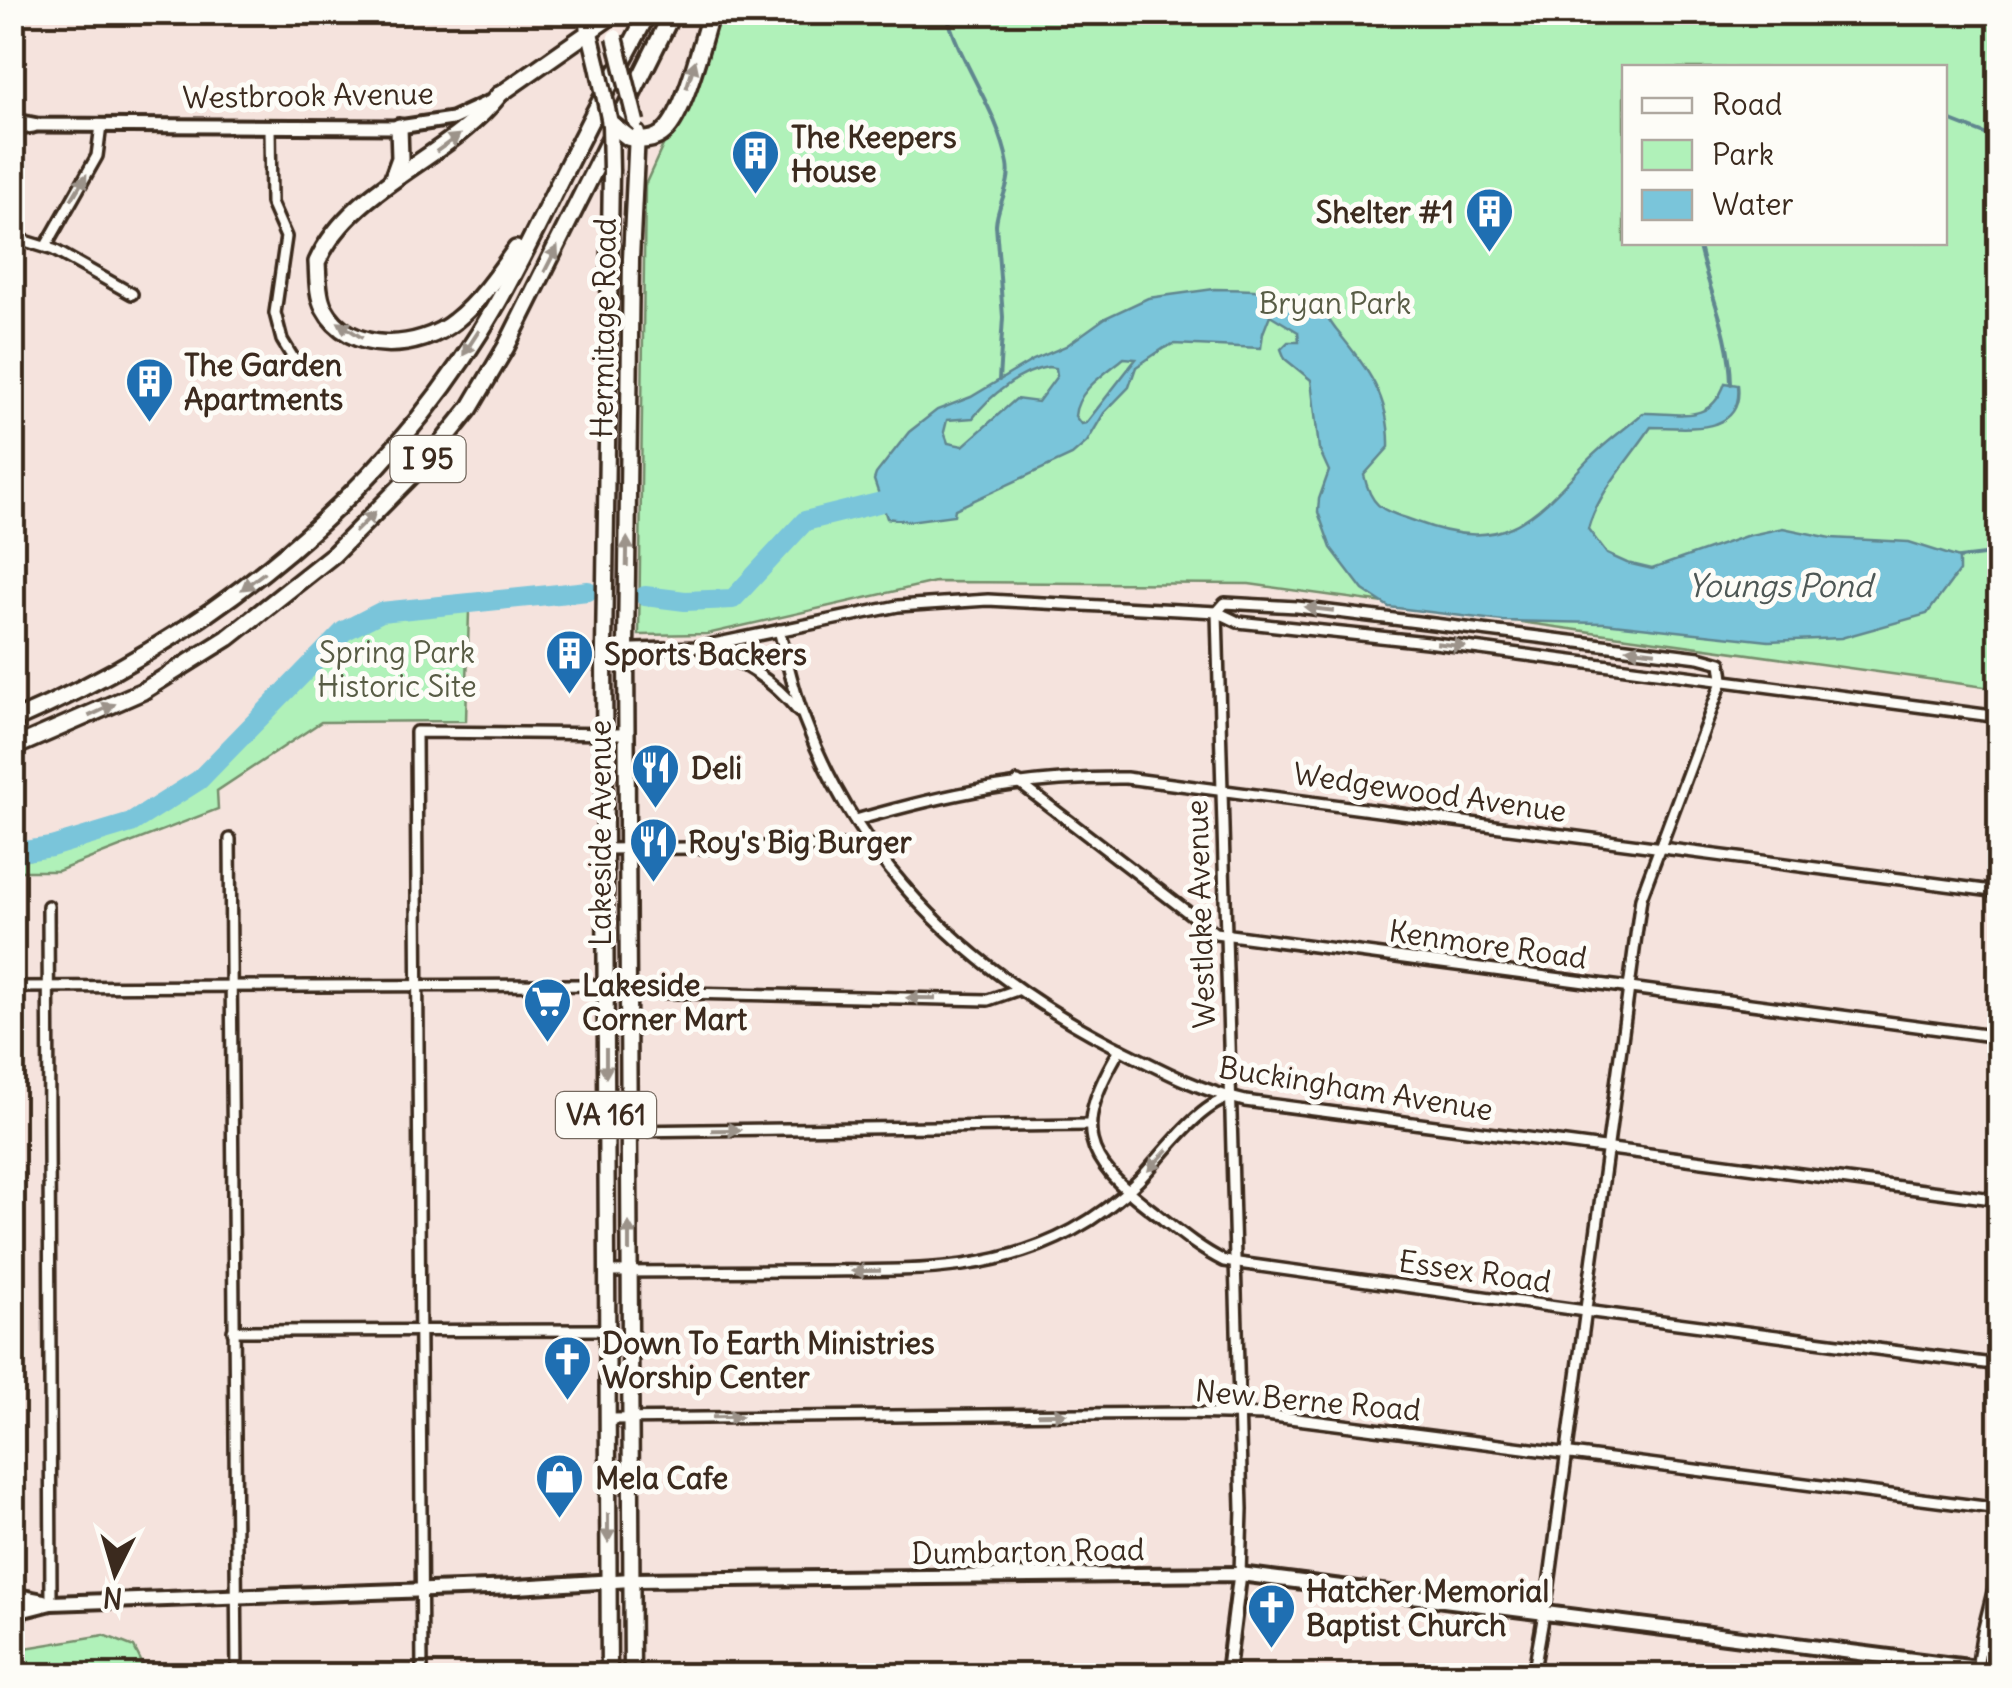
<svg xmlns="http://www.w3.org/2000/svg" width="2012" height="1688" viewBox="0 0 2012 1688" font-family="Delius,sans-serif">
	<rect width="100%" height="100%" fill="#f5e3dd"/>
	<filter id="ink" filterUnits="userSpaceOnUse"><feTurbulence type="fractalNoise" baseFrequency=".01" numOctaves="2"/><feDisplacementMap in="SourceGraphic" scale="20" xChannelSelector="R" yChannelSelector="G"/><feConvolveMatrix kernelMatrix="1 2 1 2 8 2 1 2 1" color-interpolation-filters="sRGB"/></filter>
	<g filter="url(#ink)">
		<g fill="#b0f1b9" stroke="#768e6c" stroke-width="2.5" fill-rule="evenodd">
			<path d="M723 13H1999V689L1249 584 935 582 707 634 639 635 645 185ZM1624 68H1944V242H1624Z"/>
			<path d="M469 610 466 721 321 722 217 791 218 809 58 871H13V860L30 859 66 847 121 821 152 816 197 780 231 742 275 708 343 627 362 622Z"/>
			<path d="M104 1635 134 1647 148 1675H13V1650Z"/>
		</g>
		<path fill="#7ac5da" stroke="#61878f" stroke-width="2.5" fill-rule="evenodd" d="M1214 289C1236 289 1295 290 1313 301 1322 306 1330 323 1337 331 1367 367 1390 398 1389 447L1364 475C1372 511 1385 510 1417 522 1501 553 1530 523 1584 464 1602 445 1624 430 1643 413 1678 412 1710 426 1725 383L1738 385C1744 437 1684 427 1651 427 1630 459 1598 492 1588 529L1607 554 1627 563 1652 569 1746 536 1783 528 1831 538 1909 542 1959 558V571L1927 614 1841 638 1769 641 1604 623 1503 621 1389 607 1363 590 1331 548 1318 512 1319 499 1329 471 1319 449 1311 380 1285 359 1281 349 1288 342H1299L1298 332 1270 315 1263 333 1261 348 1173 344 1164 348 1136 367 1129 387 1104 413 1087 442 1072 455 955 509 954 515 909 521 887 518 874 480 876 474 909 432 937 410 971 397 1033 360 1066 346 1105 318 1148 298ZM1124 358 1136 359 1086 423 1081 424 1075 416C1077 390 1106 373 1124 358ZM1048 367 1056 368 1057 376 1038 402 1016 399 963 446 948 443 944 432 947 420 973 418C989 396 1021 371 1048 367Z"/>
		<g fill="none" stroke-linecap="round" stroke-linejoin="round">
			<g stroke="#61878f" stroke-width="4">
				<path d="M946 12C960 64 998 110 1008 164 1012 185 997 204 996 225L1003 317 999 380"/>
				<path d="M1944 118 2000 140"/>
				<path d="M1698 242C1709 294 1730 330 1731 384"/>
				<path d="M1959 558 2000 553"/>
			</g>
			<g stroke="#7ac5da" stroke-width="20">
				<path d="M645 596 685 601 733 599 805 521 882 502"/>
				<path d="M12 853 51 847 131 823 199 780 344 631 381 612 588 591"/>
			</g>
			<defs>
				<g id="minor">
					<path d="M270 127 271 203 286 237 275 313 282 340 293 358"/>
					<path d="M12 237 54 250 132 294"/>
					<path d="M46 246 97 156 101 125"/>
					<path d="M1217 612 1225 603 1297 607 1699 657 1721 663 1723 679 1641 898 1549 1585 1533 1676"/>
					<path d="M1217 612 1242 1509 1240 1574"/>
					<path d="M779 630C787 659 793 690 804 718 860 868 973 973 1112 1045 1158 1068 1195 1089 1245 1101L2000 1200"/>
					<path d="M701 647C741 660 772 679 799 712"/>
					<path d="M604 650 699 647 898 606 988 600 1217 612 1238 622 1427 642 2000 717"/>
					<path d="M1018 782 1215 933 2000 1037"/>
					<path d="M856 820C950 793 1027 777 1126 778L2000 892"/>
					<path d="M230 839 237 1676"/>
					<path d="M604 849 873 846"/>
					<path d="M48 906 51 1603"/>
					<path d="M12 987 589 985 640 992 988 1000 1017 990"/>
					<path d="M1120 1049C1073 1129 1081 1157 1154 1212 1177 1230 1198 1248 1224 1261L1585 1311 2000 1365"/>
					<path d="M606 1125 629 1131 1089 1125"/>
					<path d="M607 1272C678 1272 749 1272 821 1271 908 1270 993 1274 1073 1230 1097 1217 1120 1199 1139 1180 1162 1156 1197 1107 1228 1098"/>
					<path d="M233 1331 607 1330"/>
					<path d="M608 1419 1184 1413 1266 1415 2000 1509"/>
					<path d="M422 1676 416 732 626 734"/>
					<path d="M1976 1676 1982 1636 2000 1564"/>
				</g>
				<g id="tertiary">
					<path d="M12 120 37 125 399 127 452 119 487 103"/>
					<path d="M12 129 33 126"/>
					<path d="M1227 1676 1240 1574"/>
				</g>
				<g id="secondary">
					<path d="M12 1595 43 1601"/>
					<path d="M12 1613 51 1603 517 1587 631 1580 1240 1574 2000 1671"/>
				</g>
				<g id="primary">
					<path d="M585 12 598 66"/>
					<path d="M499 95 609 18"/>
					<path d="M609 1676 604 650 611 171"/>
					<path d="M632 1676 626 649 631 259 637 133"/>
				</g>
				<g id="motorway">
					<path d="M499 95C447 160 352 185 317 262 318 276 317 295 324 308 349 356 420 350 455 321 479 302 499 273 516 249"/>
					<path d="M628 137C640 142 655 141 665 131 685 113 702 40 711 12"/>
					<path d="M392 180 400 158 399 127"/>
					<path d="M12 721C212 635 390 492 498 302 529 247 555 189 584 133 604 92 628 54 648 12"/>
					<path d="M12 748 143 691 228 638 334 554 433 454 470 408 506 347 673 12"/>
				</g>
			</defs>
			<use href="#minor" stroke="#3b2a1e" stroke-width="16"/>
			<use href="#tertiary" stroke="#3b2a1e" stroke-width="19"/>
			<use href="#secondary" stroke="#3b2a1e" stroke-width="20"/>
			<use href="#primary" stroke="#3b2a1e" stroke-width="21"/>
			<use href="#motorway" stroke="#3b2a1e" stroke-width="22"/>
			<use href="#minor" stroke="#fdfcf7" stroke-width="9"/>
			<use href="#tertiary" stroke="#fdfcf7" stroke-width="11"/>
			<use href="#secondary" stroke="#fdfcf7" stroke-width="12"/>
			<use href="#primary" stroke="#fdfcf7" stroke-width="14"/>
			<use href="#motorway" stroke="#fdfcf7" stroke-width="15"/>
			<defs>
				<g id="primary-bridge">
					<path d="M615 37 636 122"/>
					<path d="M598 66 610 123 611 171"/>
				</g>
				<path id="motorway-bridge" d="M610 123 628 137"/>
			</defs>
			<use href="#primary-bridge" stroke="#3b2a1e" stroke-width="21" stroke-linecap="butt"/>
			<use href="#motorway-bridge" stroke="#3b2a1e" stroke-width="22" stroke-linecap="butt"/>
			<use href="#primary-bridge" stroke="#fdfcf7" stroke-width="14"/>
			<use href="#motorway-bridge" stroke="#fdfcf7" stroke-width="15"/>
		</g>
		<defs><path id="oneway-solid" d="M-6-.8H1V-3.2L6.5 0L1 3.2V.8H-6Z" transform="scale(2.5)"/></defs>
		<g fill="#9c938a">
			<use href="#oneway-solid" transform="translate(691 74) rotate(-72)"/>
			<use href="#oneway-solid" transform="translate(448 143) rotate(-36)"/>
			<use href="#oneway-solid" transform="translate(79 187) rotate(-59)"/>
			<use href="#oneway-solid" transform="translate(551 259) rotate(-63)"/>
			<use href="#oneway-solid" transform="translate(350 330) rotate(-147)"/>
			<use href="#oneway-solid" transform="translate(471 343) rotate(123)"/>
			<use href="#oneway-solid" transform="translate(365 522) rotate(-45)"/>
			<use href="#oneway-solid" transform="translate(627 552) rotate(-89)"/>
			<use href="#oneway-solid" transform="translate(253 581) rotate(143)"/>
			<use href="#oneway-solid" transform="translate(1319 609) rotate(-173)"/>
			<use href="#oneway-solid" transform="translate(1451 645) rotate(7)"/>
			<use href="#oneway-solid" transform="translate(1641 650) rotate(-173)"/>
			<use href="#oneway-solid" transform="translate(102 710) rotate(-25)"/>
			<use href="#oneway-solid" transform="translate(921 998) rotate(-179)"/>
			<use href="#oneway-solid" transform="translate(606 1063) rotate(90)"/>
			<use href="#oneway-solid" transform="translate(726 1130) rotate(-1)"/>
			<use href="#oneway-solid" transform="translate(1158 1160) rotate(133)"/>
			<use href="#oneway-solid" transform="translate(629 1237) rotate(-90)"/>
			<use href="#oneway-solid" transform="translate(866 1271) rotate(179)"/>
			<use href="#oneway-solid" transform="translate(1052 1414) rotate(-1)"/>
			<use href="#oneway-solid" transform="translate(727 1417) rotate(-1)"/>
			<use href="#oneway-solid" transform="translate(608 1528) rotate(90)"/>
		</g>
	</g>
	<defs>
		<symbol id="building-pin" viewBox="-11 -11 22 30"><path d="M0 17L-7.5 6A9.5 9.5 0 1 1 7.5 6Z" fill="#1f6fb2" stroke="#fdfcf7"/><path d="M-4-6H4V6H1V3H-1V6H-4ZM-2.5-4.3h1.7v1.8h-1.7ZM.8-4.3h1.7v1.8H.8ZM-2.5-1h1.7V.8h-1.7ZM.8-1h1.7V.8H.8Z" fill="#fff"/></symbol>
		<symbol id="restaurant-pin" viewBox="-11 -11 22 30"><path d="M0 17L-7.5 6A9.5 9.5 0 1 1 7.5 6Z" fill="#1f6fb2" stroke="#fdfcf7"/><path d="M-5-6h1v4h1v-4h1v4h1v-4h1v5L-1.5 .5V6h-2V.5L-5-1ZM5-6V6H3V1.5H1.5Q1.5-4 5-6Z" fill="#fff"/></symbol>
		<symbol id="supermarket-pin" viewBox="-11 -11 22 30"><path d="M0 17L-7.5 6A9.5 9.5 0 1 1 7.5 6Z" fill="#1f6fb2" stroke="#fdfcf7"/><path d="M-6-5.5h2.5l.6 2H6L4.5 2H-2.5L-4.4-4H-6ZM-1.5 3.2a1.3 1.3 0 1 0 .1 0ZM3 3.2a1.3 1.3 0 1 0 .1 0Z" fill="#fff"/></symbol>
		<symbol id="church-pin" viewBox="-11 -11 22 30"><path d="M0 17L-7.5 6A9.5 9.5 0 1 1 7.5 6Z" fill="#1f6fb2" stroke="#fdfcf7"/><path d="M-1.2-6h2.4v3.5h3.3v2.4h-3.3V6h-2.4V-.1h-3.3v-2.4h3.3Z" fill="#fff"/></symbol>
		<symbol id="shop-pin" viewBox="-11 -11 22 30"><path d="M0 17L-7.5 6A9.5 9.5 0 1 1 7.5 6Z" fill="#1f6fb2" stroke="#fdfcf7"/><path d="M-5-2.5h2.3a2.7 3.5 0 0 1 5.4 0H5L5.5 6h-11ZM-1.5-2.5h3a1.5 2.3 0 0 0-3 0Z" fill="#fff"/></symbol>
	</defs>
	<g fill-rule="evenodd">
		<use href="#building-pin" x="728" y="126" width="55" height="75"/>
		<use href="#building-pin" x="1462" y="184" width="55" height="75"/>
		<use href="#building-pin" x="122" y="354" width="55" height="75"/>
		<use href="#building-pin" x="542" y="626" width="55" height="75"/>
		<use href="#restaurant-pin" x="628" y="740" width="55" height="75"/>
		<use href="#restaurant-pin" x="626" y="814" width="55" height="75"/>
		<use href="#supermarket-pin" x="520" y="974" width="55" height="75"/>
		<use href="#church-pin" x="540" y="1332" width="55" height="75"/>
		<use href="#shop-pin" x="532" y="1450" width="55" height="75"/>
		<use href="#church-pin" x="1244" y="1580" width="55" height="75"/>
	</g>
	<g text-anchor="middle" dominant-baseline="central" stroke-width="10" stroke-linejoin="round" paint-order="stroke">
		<g fill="#fdfcf7" stroke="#75695f" stroke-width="2.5">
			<rect x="390.5" y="436" width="75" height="46" rx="8"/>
			<rect x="556" y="1092" width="100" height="46" rx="8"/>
		</g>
		<g font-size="28" font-weight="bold" fill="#3b2a1e">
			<text x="428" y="459">I 95</text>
			<text x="606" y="1115">VA 161</text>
		</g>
		<g font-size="30" fill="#3b2a1e" stroke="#fdfcf7">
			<text transform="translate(308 95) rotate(-1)">Westbrook Avenue</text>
			<text transform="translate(603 328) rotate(-89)">Hermitage Road</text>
			<text transform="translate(1430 792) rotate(8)">Wedgewood Avenue</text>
			<text transform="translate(600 833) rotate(-90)">Lakeside Avenue</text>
			<text transform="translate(1200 914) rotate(-92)">Westlake Avenue</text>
			<text transform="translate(1488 944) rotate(8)">Kenmore Road</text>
			<text transform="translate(1356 1088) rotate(9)">Buckingham Avenue</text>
			<text transform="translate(1475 1271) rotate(8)">Essex Road</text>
			<text transform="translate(1308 1400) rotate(5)">New Berne Road</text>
			<text transform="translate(1028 1551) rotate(-1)">Dumbarton Road</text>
		</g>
		<g font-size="30" font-weight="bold" fill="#3b2a1e" stroke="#fdfcf7" text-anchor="start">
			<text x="791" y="137">The Keepers<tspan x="791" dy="34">House</tspan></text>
			<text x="1454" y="212" text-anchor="end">Shelter #1</text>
			<text x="184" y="365">The Garden<tspan x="184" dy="34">Apartments</tspan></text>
			<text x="604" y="654">Sports Backers</text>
			<text x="691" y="768">Deli</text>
			<text x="688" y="842">Roy's Big Burger</text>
			<text x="582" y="985">Lakeside<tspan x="582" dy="34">Corner Mart</tspan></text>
			<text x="602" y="1343">Down To Earth Ministries<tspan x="602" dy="34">Worship Center</tspan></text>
			<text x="595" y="1478">Mela Cafe</text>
			<text x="1306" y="1591">Hatcher Memorial<tspan x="1306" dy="34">Baptist Church</tspan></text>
		</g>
		<g font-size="30" fill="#585c45" stroke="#fdfcf7">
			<text x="1335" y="303">Bryan Park</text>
			<text x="397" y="652">Spring Park<tspan x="397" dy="34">Historic Site</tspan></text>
		</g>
		<g font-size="32" font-style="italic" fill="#4e5856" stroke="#fdfcf7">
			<text x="1780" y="585">Youngs Pond</text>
		</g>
	</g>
	<rect width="2012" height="1688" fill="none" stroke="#fdfcf7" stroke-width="50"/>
	<rect x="25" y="25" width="1962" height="1638" fill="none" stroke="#3b2a1e" stroke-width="4" filter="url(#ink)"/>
	<rect x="1622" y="65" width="325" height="180" fill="#fdfcf7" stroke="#afa8a0" stroke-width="2.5"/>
	<rect x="1642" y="98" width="50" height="15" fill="#fdfcf7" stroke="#afa8a0" stroke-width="2.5"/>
	<text x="1712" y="115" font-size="30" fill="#3b2a1e">Road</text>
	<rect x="1642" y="140" width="50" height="30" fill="#b0f1b9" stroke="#afa8a0" stroke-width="2.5"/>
	<text x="1712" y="165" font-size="30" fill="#3b2a1e">Park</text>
	<rect x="1642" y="190" width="50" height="30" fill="#7ac5da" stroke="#afa8a0" stroke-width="2.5"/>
	<text x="1712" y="215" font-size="30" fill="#3b2a1e">Water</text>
	<g transform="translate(115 1573) rotate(185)" stroke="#fdfcf7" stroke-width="8" paint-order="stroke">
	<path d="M0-8L18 38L0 25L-18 38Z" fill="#3b2a1e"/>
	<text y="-15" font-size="28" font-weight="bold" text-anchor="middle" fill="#3b2a1e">N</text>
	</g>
</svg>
